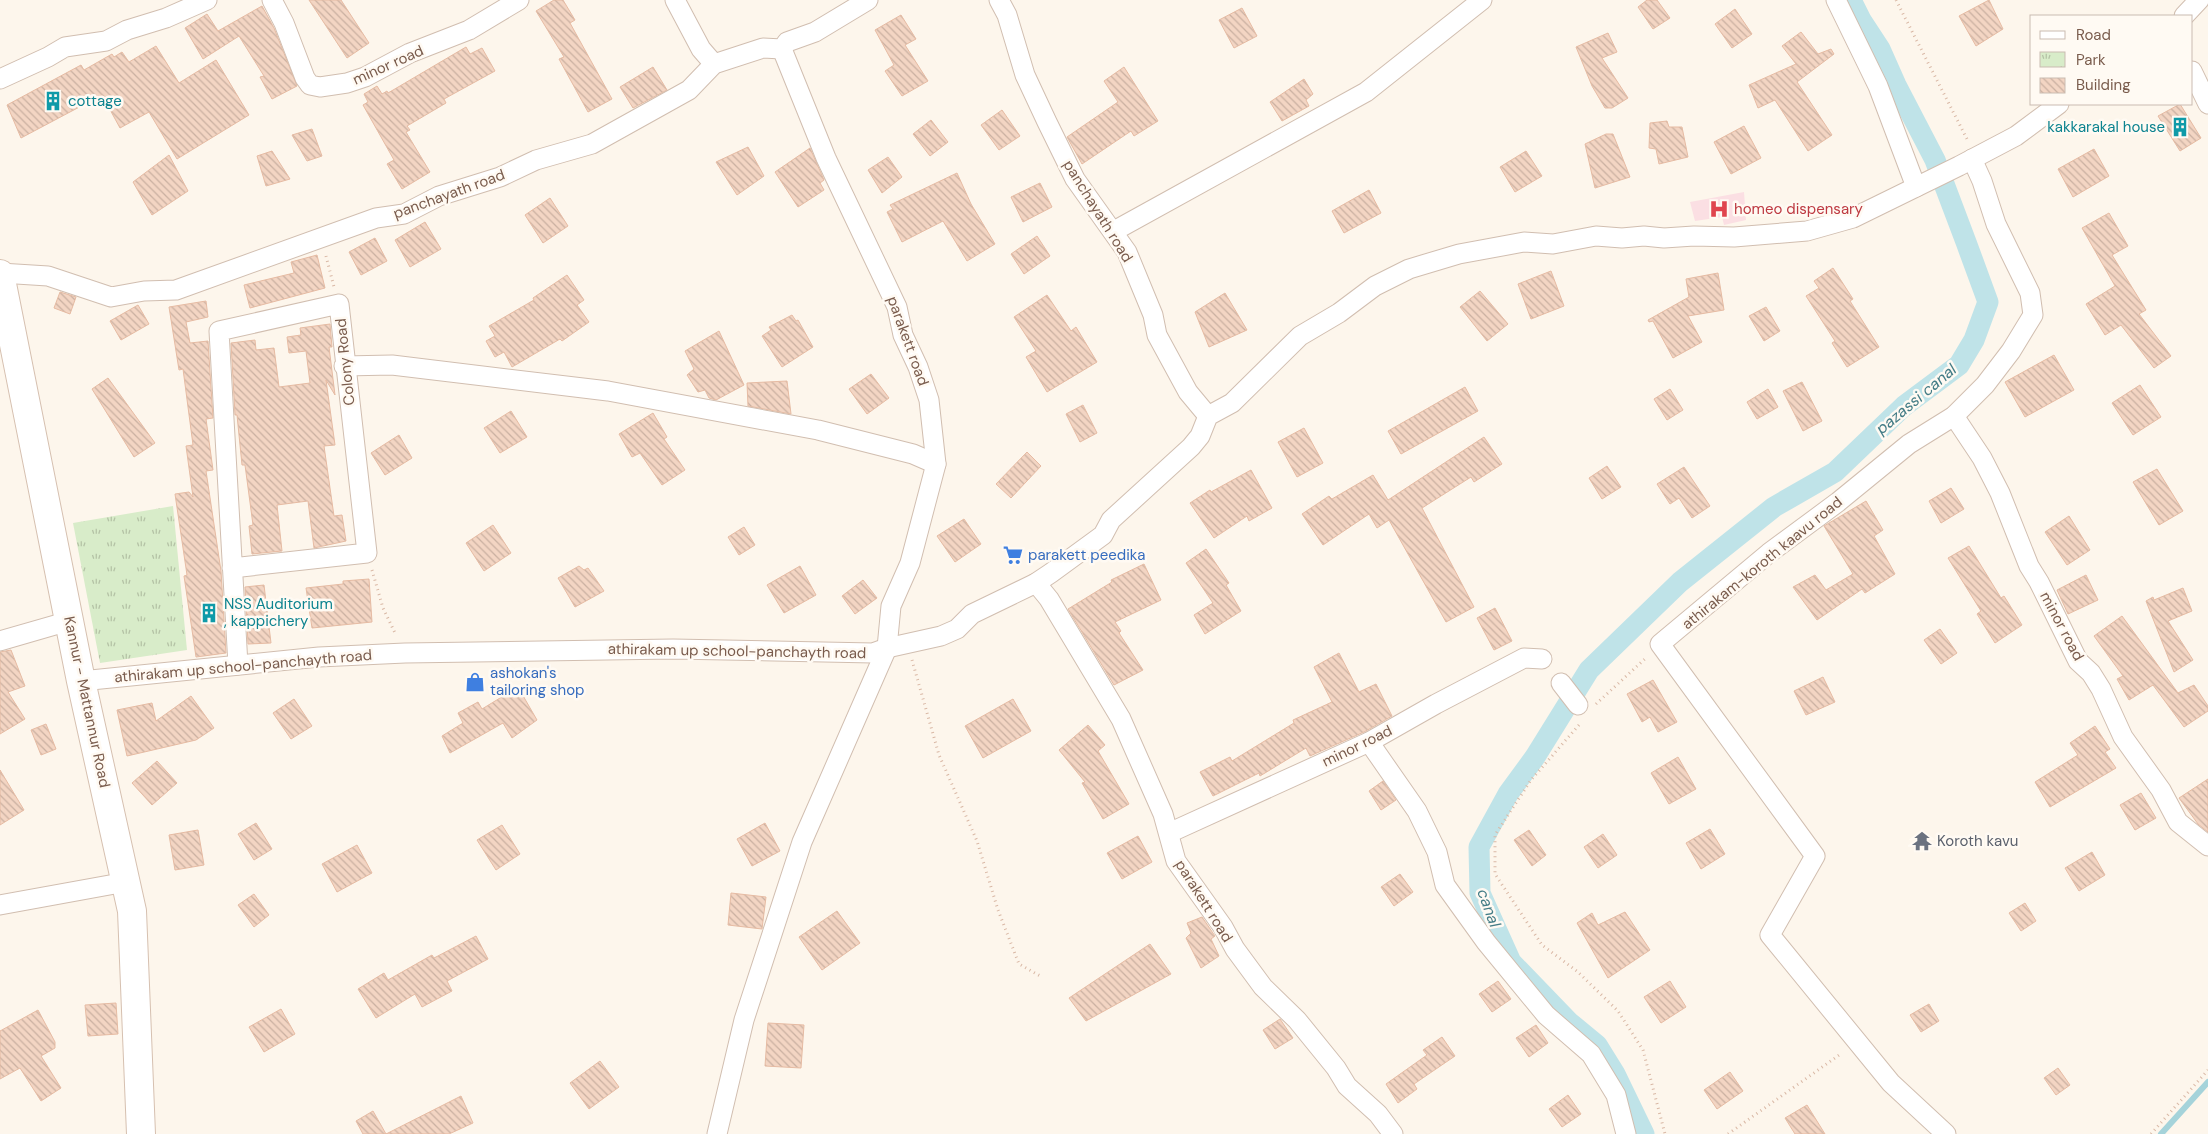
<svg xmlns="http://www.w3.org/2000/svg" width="2208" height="1134" viewBox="0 0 2208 1134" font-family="'DM Sans',sans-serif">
	<defs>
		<pattern id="park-tufts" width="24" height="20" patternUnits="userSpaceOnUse" patternTransform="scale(1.25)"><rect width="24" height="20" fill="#d8ecc9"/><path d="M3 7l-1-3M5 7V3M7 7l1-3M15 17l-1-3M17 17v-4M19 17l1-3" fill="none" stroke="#b4c2a5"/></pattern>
		<pattern id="building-back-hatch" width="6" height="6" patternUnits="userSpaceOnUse" patternTransform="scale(1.25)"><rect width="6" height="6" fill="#f3d5c3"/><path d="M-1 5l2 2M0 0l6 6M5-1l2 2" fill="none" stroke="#cab0a1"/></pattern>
	</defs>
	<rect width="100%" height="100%" fill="#fdf6ec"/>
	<path fill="#fbdfe3" d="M1744 192 1746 220 1724 225 1722 217 1695 221 1690 202Z"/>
	<path fill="url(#park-tufts)" d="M173 506 187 650 100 663 73 523Z"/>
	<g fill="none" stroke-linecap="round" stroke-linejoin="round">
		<path stroke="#a5d3da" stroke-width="6" d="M2161 1134 2208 1082"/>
		<path stroke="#bfe3e8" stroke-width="21" d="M1644 1134 1615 1074 1597 1045 1569 1022 1511 962 1480 893 1479 847 1508 794 1535 757 1589 670 1680 582 1774 507 1835 472 1904 406 1959 365 1974 340 1988 302 1966 242 1935 160 1896 85 1880 49 1861 20 1851 0"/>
	</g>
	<g fill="url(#building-back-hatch)" stroke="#e6bba3">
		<path d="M309 0H341L369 43 347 58Z"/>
		<path d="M554 0H563L575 20 570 23 612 99 588 112 559 59 564 57 536 11Z"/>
		<path d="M1647 0H1657L1670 18 1653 29 1638 7Z"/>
		<path d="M1989 0 2003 29 1976 46 1959 16Z"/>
		<path d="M262 6 274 28 297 86 272 99 260 77 264 76 239 36 203 59 185 28 207 14 218 31Z"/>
		<path d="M1242 8 1257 36 1234 48 1219 20Z"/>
		<path d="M1735 9 1752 34 1732 48 1715 24Z"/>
		<path d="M901 15 916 39 905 45 928 81 902 96 885 71 894 65 875 30Z"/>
		<path d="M1801 32 1818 54 1831 49 1834 54 1797 82 1832 135 1808 151 1775 100 1758 108 1749 85 1796 64 1782 46Z"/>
		<path d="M1608 33 1617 52 1602 58 1628 98 1612 108H1605L1592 86 1576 47Z"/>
		<path d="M156 46 179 83 216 60 249 115 177 159 149 112 120 128 102 95 21 138 7 105 81 65 84 70 112 54 114 57 122 52 129 62Z"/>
		<path d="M466 47 470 54 482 48 495 71 444 99 446 103 407 126 410 130 406 132 430 172 402 189 387 164 394 160 363 105 368 102 364 94 377 86 382 94 387 91 388 93Z"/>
		<path d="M653 67 667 90 633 108 620 87Z"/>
		<path d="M1124 67 1158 121 1134 136 1131 131 1082 164 1067 137 1118 102 1104 81Z"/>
		<path d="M1304 79 1313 94 1306 100 1309 106 1282 121 1270 102Z"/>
		<path d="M2180 104 2201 138 2180 151 2158 116Z"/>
		<path d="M1002 110 1020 136 999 150 981 125Z"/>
		<path d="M931 120 948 142 930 156 913 134Z"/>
		<path d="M1667 121 1669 127H1682L1688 157 1659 164 1656 149 1649 148 1650 123Z"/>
		<path d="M1744 126 1761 158 1731 174 1714 142Z"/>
		<path d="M312 129 322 156 307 161 292 135Z"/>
		<path d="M1606 134H1613L1630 177 1595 188 1585 144Z"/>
		<path d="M748 147 764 176 737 195 716 162Z"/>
		<path d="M810 148 824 180 820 183 824 190 798 207 775 172Z"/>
		<path d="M2094 149 2109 176 2073 197 2058 169Z"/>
		<path d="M272 151 290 179 266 186 257 156Z"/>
		<path d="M1526 151 1542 176 1515 192 1500 167Z"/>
		<path d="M169 155 188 191 152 215 133 182Z"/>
		<path d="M888 157 902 177 882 193 868 170Z"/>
		<path d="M957 173 971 204 995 244 967 261 943 221 902 242 887 212 893 209 890 205Z"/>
		<path d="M1040 183 1052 207 1023 222 1011 197Z"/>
		<path d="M1369 190 1381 213 1344 233 1332 211Z"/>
		<path d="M550 198 568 226 543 243 525 215Z"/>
		<path d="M2109 213 2128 246 2112 255 2146 310 2139 314 2171 356 2154 368 2121 325 2105 335 2086 304 2115 286 2082 228Z"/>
		<path d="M425 222 441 249 410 267 395 240Z"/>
		<path d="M1037 236 1050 256 1024 274 1011 254Z"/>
		<path d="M375 238 387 261 361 275 349 252Z"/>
		<path d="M317 255 325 288 250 308 244 285 294 273 291 262Z"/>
		<path d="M1833 268 1853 299 1850 301 1879 347 1847 367 1832 343 1835 341 1806 296 1819 288 1814 281Z"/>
		<path d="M1551 271 1564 306 1531 319 1518 284Z"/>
		<path d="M1718 273 1724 310 1688 316 1702 342 1673 358 1653 321 1649 322 1648 320 1689 297 1686 279Z"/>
		<path d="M567 275 584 300 577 305 589 322 562 341 560 339 512 367 504 352 495 357 486 341 495 336 489 326 534 300 533 298Z"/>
		<path d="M1480 291 1508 324 1487 341 1460 307Z"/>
		<path d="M60 292 76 297 70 314 54 308Z"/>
		<path d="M1225 293 1247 330 1209 347 1195 312Z"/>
		<path d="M1047 295 1071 331 1076 327 1097 362 1047 392 1026 357 1036 351 1014 317Z"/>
		<path d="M206 301 208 317 186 322 190 343 208 341 213 418 206 419 213 470 206 471 221 571 226 653 196 657 184 576 187 575 175 494 189 492 193 497 186 446 193 445 183 369 179 370 169 307Z"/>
		<path d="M138 305 149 324 121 340 110 321Z"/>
		<path d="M1766 307 1780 331 1764 341 1749 316Z"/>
		<path d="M792 315 796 321 798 320 813 347 782 367 762 336 771 330 769 327Z"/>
		<path d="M330 324 332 347H329L335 395 326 380 335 445 324 446 334 516 342 515 346 541 314 548 308 501 277 505 282 551 252 554 249 526 253 525 245 465H242L237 415H235L231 343 255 340 256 350 274 348 279 387 310 383 306 351 289 353 287 337 301 335 300 328Z"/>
		<path d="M719 331 744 385 716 400 709 398 705 390 698 392 687 375 694 369 685 351Z"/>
		<path d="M2054 355 2074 390 2025 417 2005 382Z"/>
		<path d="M871 374 889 398 867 414 849 389Z"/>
		<path d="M108 378 155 443 134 457 92 389Z"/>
		<path d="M787 381 791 414 748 406 747 383Z"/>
		<path d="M1802 382 1822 421 1803 431 1783 391Z"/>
		<path d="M2140 385 2161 417 2133 435 2112 403Z"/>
		<path d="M1465 387 1478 411 1401 454 1388 431Z"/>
		<path d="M1670 389 1683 410 1667 420 1654 399Z"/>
		<path d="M1768 389 1778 407 1757 419 1747 402Z"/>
		<path d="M1083 405 1097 433 1080 442 1066 414Z"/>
		<path d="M511 411 527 437 500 453 484 428Z"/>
		<path d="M653 413 667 437 664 439 685 470 662 485 640 453 632 457 619 434Z"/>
		<path d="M1304 428 1323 463 1297 477 1278 442Z"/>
		<path d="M399 435 412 458 385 475 371 453Z"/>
		<path d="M1484 437 1502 464 1474 482 1471 477 1422 508 1474 607 1446 622 1389 520 1377 528 1369 514 1323 545 1302 514 1329 496 1332 499 1373 475 1388 500Z"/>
		<path d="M1027 452 1041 466 1011 498 996 484Z"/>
		<path d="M1607 466 1621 487 1602 499 1589 478Z"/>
		<path d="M1684 467 1710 506 1692 518 1679 498 1670 504 1657 484Z"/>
		<path d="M2157 469 2183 511 2159 525 2133 482Z"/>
		<path d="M1251 470 1272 508 1249 521 1247 516 1214 538 1190 503 1210 490 1211 492Z"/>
		<path d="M1951 488 1964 509 1941 523 1929 501Z"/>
		<path d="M1866 501 1883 530 1874 536 1895 574 1865 593 1862 589 1817 620 1793 587 1815 575 1826 590 1853 574 1824 526Z"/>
		<path d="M2069 516 2090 550 2067 565 2045 532Z"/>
		<path d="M964 519 981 544 955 562 937 536Z"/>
		<path d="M493 525 511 553 484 571 466 543Z"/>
		<path d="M744 527 755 545 739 555 728 537Z"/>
		<path d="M1969 546 2001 598 2004 596 2022 625 1995 643 1977 614 1981 611 1948 558Z"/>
		<path d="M1206 549 1229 583 1226 585 1241 611 1205 634 1194 615 1213 603 1186 563Z"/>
		<path d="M1144 564 1161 600 1115 622 1121 631 1119 633 1143 670 1114 685 1068 609 1112 582 1111 580Z"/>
		<path d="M579 566 584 570 588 568 604 591 575 607 558 578Z"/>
		<path d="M800 566 816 595 784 613 767 585Z"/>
		<path d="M2086 575 2098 600 2068 614 2057 590Z"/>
		<path d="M369 579 372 622 312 628 306 588 343 584V581Z"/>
		<path d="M863 580 877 598 855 614 842 596Z"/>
		<path d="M264 585 271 643 248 644 245 587Z"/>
		<path d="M2183 588 2192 611 2168 621 2193 660 2174 672 2146 601 2153 597 2154 600Z"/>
		<path d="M1495 608 1512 641 1494 650 1477 618Z"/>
		<path d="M2122 616 2178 693 2194 685 2208 706V711L2184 727 2153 685 2129 700 2117 679 2123 676 2094 636Z"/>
		<path d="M1940 629 1957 653 1941 664 1924 640Z"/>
		<path d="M11 650 25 686 8 692 25 719 0 734V652Z"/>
		<path d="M1339 653 1359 692 1376 684 1392 716 1364 732 1310 756 1306 748 1260 776 1259 773 1213 796 1200 772 1230 757 1232 761 1294 723 1293 720 1332 702 1314 667Z"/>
		<path d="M1823 677 1835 702 1806 715 1794 691Z"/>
		<path d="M1653 680 1677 722 1658 732 1650 717 1642 722 1627 694Z"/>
		<path d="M518 687 537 720 512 738 503 723 450 753 442 736 463 723 458 713 478 702 482 709Z"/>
		<path d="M191 696 214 728 196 740 127 756 117 710 152 703 156 721Z"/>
		<path d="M294 699 312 726 291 739 273 713Z"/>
		<path d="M1013 699 1031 731 983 758 965 726Z"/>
		<path d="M46 724 56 749 41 755 31 730Z"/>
		<path d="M1088 725 1105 745 1098 751 1129 804 1103 819 1082 783 1085 782 1059 750Z"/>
		<path d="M2095 726 2110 749 2105 752 2116 768 2050 807 2035 782 2078 755 2070 743Z"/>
		<path d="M1678 757 1696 789 1669 804 1651 773Z"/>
		<path d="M157 761 177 783 152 805 132 783Z"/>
		<path d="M0 770 24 810 0 825Z"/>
		<path d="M2208 779V832L2198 824 2179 798Z"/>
		<path d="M1383 781 1396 800 1381 810 1369 791Z"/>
		<path d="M2141 793 2156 818 2135 830 2120 805Z"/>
		<path d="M256 823 272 849 254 860 238 834Z"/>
		<path d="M765 823 780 851 752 866 737 839Z"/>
		<path d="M502 825 520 854 496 870 477 840Z"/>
		<path d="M1710 829 1725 854 1701 869 1686 843Z"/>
		<path d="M198 830 204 865 175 870 169 835Z"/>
		<path d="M1529 830 1546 855 1532 866 1514 840Z"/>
		<path d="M1603 834 1617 855 1598 868 1584 847Z"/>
		<path d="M1138 836 1152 862 1122 879 1107 853Z"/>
		<path d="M357 845 372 873 337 892 322 864Z"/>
		<path d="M2092 852 2105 875 2079 891 2065 868Z"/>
		<path d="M1400 874 1413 892 1394 906 1381 887Z"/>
		<path d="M731 893 766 897 762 929 728 925Z"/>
		<path d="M254 894 269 915 254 927 238 905Z"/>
		<path d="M2025 903 2036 921 2021 931 2009 913Z"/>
		<path d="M837 911 860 943 822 970 799 937Z"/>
		<path d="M1625 912 1650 950 1608 978 1577 923 1592 913 1598 925Z"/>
		<path d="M1202 917 1215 936 1211 939 1219 956 1201 968 1186 938 1191 933 1187 923Z"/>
		<path d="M476 936 488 959 447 981 452 991 422 1007 415 994 376 1018 358 989 384 973 388 980 432 955 434 958Z"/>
		<path d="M1150 944 1171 974 1086 1021 1069 998Z"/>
		<path d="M1498 981 1511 999 1492 1012 1479 994Z"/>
		<path d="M1670 981 1686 1007 1661 1023 1644 997Z"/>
		<path d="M116 1003 118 1034 88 1036 85 1005Z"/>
		<path d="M1929 1004 1939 1021 1921 1032 1910 1015Z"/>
		<path d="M281 1009 295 1034 264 1052 249 1027Z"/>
		<path d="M38 1010 55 1042V1048L41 1056 61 1088 41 1101 20 1068 0 1079V1031Z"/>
		<path d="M1280 1019 1293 1038 1275 1049 1263 1030Z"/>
		<path d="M768 1023 804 1025 801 1068 765 1066Z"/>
		<path d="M1536 1025 1548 1043 1529 1057 1516 1038Z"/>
		<path d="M1442 1037 1455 1056 1414 1084 1417 1089 1398 1103 1386 1084 1427 1055 1423 1050Z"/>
		<path d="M600 1061 619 1087 589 1109 570 1083Z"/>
		<path d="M2058 1068 2070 1085 2056 1095 2044 1078Z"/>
		<path d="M1730 1072 1743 1091 1717 1109 1704 1090Z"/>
		<path d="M1568 1095 1581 1114 1562 1127 1549 1109Z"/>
		<path d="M461 1096 473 1123 449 1134H363L356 1121 373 1111 386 1134Z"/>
		<path d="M1807 1105 1825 1134H1795L1785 1118Z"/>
	</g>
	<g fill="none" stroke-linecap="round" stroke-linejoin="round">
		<defs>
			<g id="minor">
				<path d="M272 0 284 23 305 78 310 85 320 87 347 83 365 77 410 53 469 30 519 0"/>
				<path d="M675 0 701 49 714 64"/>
				<path d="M999 0 1007 15 1025 75 1047 122 1075 179 1127 252 1153 315 1157 335 1188 392 1208 416"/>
				<path d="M1836 0 1878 86 1916 187"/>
				<path d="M2184 16 2199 0"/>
				<path d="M2192 71 2208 104"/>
				<path d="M0 79 48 57 65 47 106 41 127 30 166 18 207 0"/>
				<path d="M1114 231 1366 92 1482 0"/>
				<path d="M0 273 48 276 111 297 144 291 176 290 376 218 404 214 439 196 500 177 536 160 592 144 689 90 714 64 763 48 782 49 787 42 815 32 868 0"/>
				<path d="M344 366 392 365 608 391 818 430 913 454 936 464"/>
				<path d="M1954 416 1982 458 2000 493 2029 566 2039 582 2078 661 2091 673 2101 689 2123 737 2161 790 2178 822 2208 846"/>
				<path d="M232 568 367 553 339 304 219 331 238 665"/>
				<path d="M1036 583 1049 599 1121 719 1163 814 1176 861 1223 927 1235 949 1263 987 1297 1020 1336 1068 1347 1086 1378 1114 1393 1134"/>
				<path d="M0 641 69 621"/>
				<path d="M81 681 319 657 405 653 673 649 873 653 887 648 941 636 957 629 972 614 1036 583 1051 573 1103 535 1111 520 1191 447 1200 436 1208 416 1232 403 1300 336 1339 313 1375 286 1409 269 1459 254 1524 242 1553 244 1596 236 1622 238 1644 236 1664 238 1694 236 1734 237 1807 231 1853 218 1959 166 2016 136 2059 104"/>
				<path d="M1561 683 1578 705"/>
				<path d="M1369 742 1417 811 1437 852 1445 885 1486 942 1546 1015 1591 1054 1616 1095 1626 1134"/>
				<path d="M1169 833 1369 742 1436 704 1524 658 1542 659"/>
				<path d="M0 905 126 882"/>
				<path d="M717 1134 744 1020 802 842 887 648 891 606 910 563 936 464 929 400 918 367 903 335 897 307 826 158 782 49"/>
				<path d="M1946 1134 1891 1083 1770 935 1815 856 1660 644 1769 553 1838 502 1909 444 1954 416 1985 385 2011 351 2033 315 2030 293 1996 224 1982 181 1972 159"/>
			</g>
			<path id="secondary" d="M0 274 81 681 132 911 141 1134"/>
		</defs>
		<use href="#minor" stroke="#d1beb0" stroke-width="21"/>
		<use href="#secondary" stroke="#d6c0b0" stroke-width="30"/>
		<g stroke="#d9b8a5" stroke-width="3" stroke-dasharray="1 4" stroke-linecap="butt">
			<path d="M1896 0 1968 141"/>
			<path d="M326 256 334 287"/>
			<path d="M372 570 383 608 396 635"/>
			<path d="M912 660 939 755 977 841 998 910 1019 964 1042 977"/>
			<path d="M1596 704 1647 657"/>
			<path d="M1579 725 1531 780 1495 835V874L1542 945 1578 972 1618 1011 1643 1050 1665 1134"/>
			<path d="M1728 1134 1842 1053"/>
			<path d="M2151 1134 2208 1070"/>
		</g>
		<use href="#minor" stroke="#fff" stroke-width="19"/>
		<use href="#secondary" stroke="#fff" stroke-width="28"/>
	</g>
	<defs>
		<symbol id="building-bare" viewBox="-9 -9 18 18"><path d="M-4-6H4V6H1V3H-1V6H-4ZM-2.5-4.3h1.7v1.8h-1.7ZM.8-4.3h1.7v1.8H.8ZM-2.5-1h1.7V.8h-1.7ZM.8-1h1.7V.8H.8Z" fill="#0f9aa8" stroke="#fffaf3" stroke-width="2.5" paint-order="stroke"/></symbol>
		<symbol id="hospital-bare" viewBox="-9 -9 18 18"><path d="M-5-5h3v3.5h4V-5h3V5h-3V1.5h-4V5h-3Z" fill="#e0444e" stroke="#fffaf3" stroke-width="2.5" paint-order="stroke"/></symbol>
		<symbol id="supermarket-bare" viewBox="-9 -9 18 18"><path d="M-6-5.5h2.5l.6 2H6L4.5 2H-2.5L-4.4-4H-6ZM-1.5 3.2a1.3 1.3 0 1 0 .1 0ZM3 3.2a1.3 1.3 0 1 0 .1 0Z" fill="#3f7fe0" stroke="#fffaf3" stroke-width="2.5" paint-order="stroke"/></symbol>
		<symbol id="shop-bare" viewBox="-9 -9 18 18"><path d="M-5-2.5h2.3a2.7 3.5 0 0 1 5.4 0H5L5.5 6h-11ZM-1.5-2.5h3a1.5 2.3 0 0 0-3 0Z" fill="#3f7fe0" stroke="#fffaf3" stroke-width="2.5" paint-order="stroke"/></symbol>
		<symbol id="temple-bare" viewBox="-9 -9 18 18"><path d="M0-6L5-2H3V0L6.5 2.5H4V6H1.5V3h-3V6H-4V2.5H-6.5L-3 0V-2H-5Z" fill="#6b7280" stroke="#fffaf3" stroke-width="2.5" paint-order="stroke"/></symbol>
	</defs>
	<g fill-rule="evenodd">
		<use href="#building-bare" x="39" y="87" width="28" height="28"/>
		<use href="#building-bare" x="2166" y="113" width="28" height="28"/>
		<use href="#hospital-bare" x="1705" y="195" width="28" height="28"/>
		<use href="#supermarket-bare" x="999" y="541" width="28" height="28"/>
		<use href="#building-bare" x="195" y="599" width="28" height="28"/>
		<use href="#shop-bare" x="461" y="668" width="28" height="28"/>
		<use href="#temple-bare" x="1908" y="827" width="28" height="28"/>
	</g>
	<g text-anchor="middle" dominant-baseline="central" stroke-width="5" stroke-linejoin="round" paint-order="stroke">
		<g font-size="15" fill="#7a5c4d" stroke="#fffaf3">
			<text transform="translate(388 65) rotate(-24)">minor road</text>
			<text transform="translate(449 194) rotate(-20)">panchayath road</text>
			<text transform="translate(1098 211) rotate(58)">panchayath road</text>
			<text transform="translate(908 341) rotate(70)">parakett road</text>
			<text transform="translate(345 362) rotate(-96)">Colony Road</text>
			<text transform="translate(1762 563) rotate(-39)">athirakam-koroth kaavu road</text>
			<text transform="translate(2062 626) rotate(62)">minor road</text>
			<text transform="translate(737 651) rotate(1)">athirakam up school-panchayth road</text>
			<text transform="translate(243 666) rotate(-5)">athirakam up school-panchayth road</text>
			<text transform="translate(87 702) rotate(78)">Kannur - Mattannur Road</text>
			<text transform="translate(1357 746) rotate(-26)">minor road</text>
			<text transform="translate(1204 901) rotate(58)">parakett road</text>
		</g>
		<g font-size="15" fill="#0d838f" stroke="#fffaf3" text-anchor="start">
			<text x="68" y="101">cottage</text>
			<text x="2165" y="127" text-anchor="end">kakkarakal house</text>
			<text x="224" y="604">NSS Auditorium<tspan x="224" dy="17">, kappichery</tspan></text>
		</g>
		<g font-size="15" fill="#be3a42" stroke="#fffaf3" text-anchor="start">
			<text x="1734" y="209">homeo dispensary</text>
		</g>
		<g font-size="15" fill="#366cbe" stroke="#fffaf3" text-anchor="start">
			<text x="1028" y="555">parakett peedika</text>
			<text x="490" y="673">ashokan's<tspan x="490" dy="17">tailoring shop</tspan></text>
		</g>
		<g font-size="15" fill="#5b616d" stroke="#fffaf3" text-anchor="start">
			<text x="1937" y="841">Koroth kavu</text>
		</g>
		<g font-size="16" font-style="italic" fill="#437c86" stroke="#fffaf3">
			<text transform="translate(1916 399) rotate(-40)">pazassi canal</text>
			<text transform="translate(1489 908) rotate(70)">canal</text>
		</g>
	</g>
	<rect x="2030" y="15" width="162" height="90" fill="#fffaf3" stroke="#cabbb1"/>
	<rect x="2040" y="31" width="25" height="8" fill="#ffffff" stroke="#cabbb1"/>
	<text x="2076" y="40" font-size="15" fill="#7a5c4d">Road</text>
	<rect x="2040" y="52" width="25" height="15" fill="url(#park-tufts)" stroke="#cabbb1"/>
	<text x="2076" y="65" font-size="15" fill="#7a5c4d">Park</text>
	<rect x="2040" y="78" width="25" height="15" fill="url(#building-back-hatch)" stroke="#cabbb1"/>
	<text x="2076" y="90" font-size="15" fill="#7a5c4d">Building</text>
</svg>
